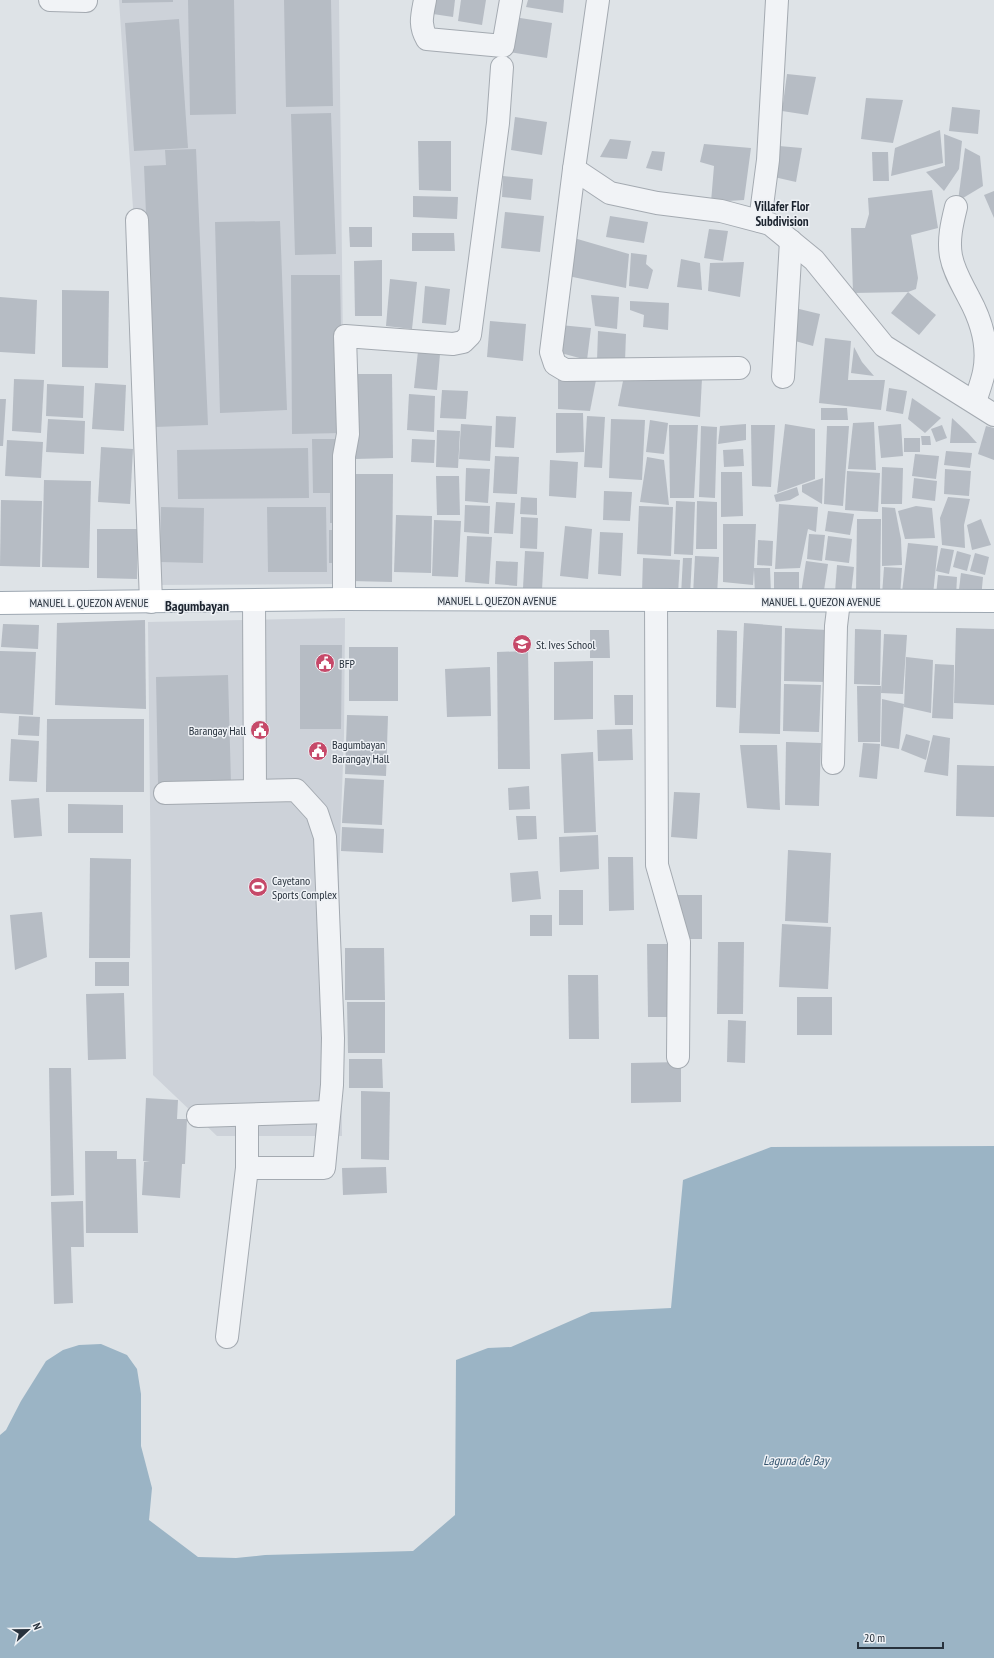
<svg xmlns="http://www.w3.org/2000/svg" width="994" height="1658" viewBox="0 0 994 1658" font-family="'PT Sans Narrow',sans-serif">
	<rect width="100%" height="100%" fill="#dee3e7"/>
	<g fill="#cdd2d9">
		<path d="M119 0H339L344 434 337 584 145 585 134 223Z"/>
		<path d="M345 618 344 736 339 871 342 1136H217L153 1075 148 622Z"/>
	</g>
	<path fill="#9bb4c5" d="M994 1146V1658H0V1435L6 1430 21 1401 46 1361 63 1350 79 1345 101 1344 127 1355 137 1369 141 1394V1446L152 1488 149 1520 198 1557 236 1558 265 1555 413 1551 455 1515 456 1360 488 1348 511 1347 591 1312 671 1308 683 1180 771 1147Z"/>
	<g fill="#b6bcc4">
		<path d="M122 0H173V2L122 3Z"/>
		<path d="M188 0H234L236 114 190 115Z"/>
		<path d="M284 0H331L333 106 286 107Z"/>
		<path d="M435 0H455L453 17 433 14Z"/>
		<path d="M461 0H486L482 25 458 21Z"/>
		<path d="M528 0H564L563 13 526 7Z"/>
		<path d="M514 17 552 23 547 58 509 52Z"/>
		<path d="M179 19 188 148 134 151 125 23Z"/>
		<path d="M787 74 816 77 808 115 782 111Z"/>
		<path d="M866 98 903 100 893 143 861 139Z"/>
		<path d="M952 107 980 110 978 134 949 131Z"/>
		<path d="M331 113 336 254 295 255 291 114Z"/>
		<path d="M515 117 547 122 542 155 511 150Z"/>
		<path d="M940 130 943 163 891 176 895 148Z"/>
		<path d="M944 134 962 141 959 169 944 191 926 172 945 166Z"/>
		<path d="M610 139 631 141 627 159 600 157Z"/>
		<path d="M418 141H451V191L419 190Z"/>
		<path d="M704 144 751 148 744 200 711 202 714 166 700 162Z"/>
		<path d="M779 146 802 148 796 182 774 177Z"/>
		<path d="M965 148 980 156 983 186 958 201Z"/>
		<path d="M196 149 208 425 155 427 144 166 166 165 165 150Z"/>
		<path d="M652 151 665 152 662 171 646 168Z"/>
		<path d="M872 152H888L889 181H873Z"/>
		<path d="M503 176 533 179 531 200 502 197Z"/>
		<path d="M932 190 938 228 911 235 918 278 916 289 908 292 853 293 851 228H865L869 214 868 198Z"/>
		<path d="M994 191V218L984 195Z"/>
		<path d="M413 196 458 197 457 219 413 217Z"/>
		<path d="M505 212 544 216 540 252 501 248Z"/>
		<path d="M610 216 648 222 644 243 606 237Z"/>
		<path d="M280 221 287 410 220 413 215 222Z"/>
		<path d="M349 227H372V247H350Z"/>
		<path d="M709 229 728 231 723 261 704 258Z"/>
		<path d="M412 233H454L455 251H412Z"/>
		<path d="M574 238 629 254 626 288 568 276Z"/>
		<path d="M631 253 647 255 646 264 653 270 648 289 629 286Z"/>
		<path d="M681 259 700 263 702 290 677 287Z"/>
		<path d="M382 260V316H355L354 261Z"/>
		<path d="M744 262 740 297 708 291 710 263Z"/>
		<path d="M291 275H340L343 433 292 434Z"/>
		<path d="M390 279 417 282 412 329 386 326Z"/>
		<path d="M425 286 450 289 446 325 422 323Z"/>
		<path d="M62 290 109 291 108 368 62 367Z"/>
		<path d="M908 292 936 315 919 335 891 313Z"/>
		<path d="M591 295 619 297 617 329 595 326Z"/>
		<path d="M0 297 37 300 35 354 0 352Z"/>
		<path d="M630 301 669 303 668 330 643 327 644 315 630 310Z"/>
		<path d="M795 308 820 314 813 346 788 339Z"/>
		<path d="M490 321 526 324 523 361 487 357Z"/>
		<path d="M560 325 591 328 587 360 557 352Z"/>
		<path d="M598 331 626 334 625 361H597Z"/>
		<path d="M825 338 851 341 848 380H885L881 410 819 403Z"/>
		<path d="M854 347 862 362 874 376 851 373Z"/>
		<path d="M418 351 440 354 437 390 414 388Z"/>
		<path d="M353 374H392L393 458 355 459Z"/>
		<path d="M558 375 596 380 590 411 558 409Z"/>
		<path d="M702 378 700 417 618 406 623 381Z"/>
		<path d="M14 379 44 380 41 433 12 431Z"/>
		<path d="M95 383 126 385 124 431 92 429Z"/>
		<path d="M47 384 84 386 83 418 46 416Z"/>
		<path d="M889 388 907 391 903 414 886 411Z"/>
		<path d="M442 390 468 391 466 419 440 418Z"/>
		<path d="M409 394 435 396 434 432 407 430Z"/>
		<path d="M912 398 941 418 925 433 908 419Z"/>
		<path d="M0 399H6L3 446H0Z"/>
		<path d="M821 408H847L848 420H821Z"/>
		<path d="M556 413H583L584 452 556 453Z"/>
		<path d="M496 416 516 417 514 448 495 447Z"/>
		<path d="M587 416 605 417 602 468 584 467Z"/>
		<path d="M952 418 968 433 977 443H950Z"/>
		<path d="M48 419 85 421 84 454 46 452Z"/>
		<path d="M611 419 645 420 642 480 609 478Z"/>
		<path d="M650 420 668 423 664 454 646 452Z"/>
		<path d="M874 422 876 470 848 469 853 423Z"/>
		<path d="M461 424 492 426 490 461 459 459Z"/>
		<path d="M746 424V440L718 444 720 426Z"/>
		<path d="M785 424 815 429V479L777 493Z"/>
		<path d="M901 424 903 456 881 458 878 426Z"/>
		<path d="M669 425H698L694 498H670Z"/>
		<path d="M751 425H775L771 487 752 486Z"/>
		<path d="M942 425 947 438 936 442 931 429Z"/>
		<path d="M701 426 717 427 715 498 699 497Z"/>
		<path d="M827 426H849L843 506 824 504Z"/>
		<path d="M986 426 994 428V460L978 454Z"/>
		<path d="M437 430 460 431 458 468 436 467Z"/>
		<path d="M921 436H930L931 445H922Z"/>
		<rect x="904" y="438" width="16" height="14"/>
		<path d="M312 439H338L340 523H330V493H313Z"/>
		<path d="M412 439 435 440 434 463 411 462Z"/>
		<path d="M7 440 43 442 41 478 5 476Z"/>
		<path d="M101 447 133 449 130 504 98 502Z"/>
		<path d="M308 448 309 498 178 499 177 450Z"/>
		<path d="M743 449 744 466 724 467 723 450Z"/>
		<path d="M946 451 972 453 970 468 944 465Z"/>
		<path d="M915 454 939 456 936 479 912 476Z"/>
		<path d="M495 456 519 457 517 494 493 493Z"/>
		<path d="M647 457 664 460 669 505 640 502Z"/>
		<path d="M550 460 578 462 576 498 549 496Z"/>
		<path d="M882 467 903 468 902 504H881Z"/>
		<path d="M466 468 490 469 488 503 465 501Z"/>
		<path d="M945 469 971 471 969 496 944 494Z"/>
		<path d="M847 471 880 473 878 512 845 510Z"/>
		<path d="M721 472H742L743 516 721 517Z"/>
		<path d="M352 474H393L392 582 351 581Z"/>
		<path d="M436 476H459L460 515H437Z"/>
		<path d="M823 478 822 504 802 492V485Z"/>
		<path d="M914 478 937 481 935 501 912 498Z"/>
		<path d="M44 480 91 481 89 568 42 567Z"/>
		<path d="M797 487 799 495 790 500 776 502 774 495Z"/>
		<path d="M604 491 632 492 630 521 603 520Z"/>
		<path d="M521 497 537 498V515L520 514Z"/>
		<path d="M948 497 970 499 964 525 965 548 942 545 940 518Z"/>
		<path d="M1 500 42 501 40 567 0 566Z"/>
		<path d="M676 501 695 502 693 555 674 554Z"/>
		<path d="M697 501 717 502V549H696Z"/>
		<path d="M496 502 515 503 513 534 494 533Z"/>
		<path d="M779 504 818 507 816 532 808 529 800 568 775 569Z"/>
		<path d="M465 505 490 506 489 534 464 532Z"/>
		<path d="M639 506 673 507 671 556 637 554Z"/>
		<path d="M916 506 932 508 935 538 905 539 898 511Z"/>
		<path d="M161 507 204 508 203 563 160 562Z"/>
		<path d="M267 507H326L327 572H268Z"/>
		<path d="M882 507 895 508 901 539 902 565 882 566Z"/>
		<path d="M828 511 854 514 850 535 825 531Z"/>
		<path d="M396 515 432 516 431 573 394 572Z"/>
		<path d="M521 517 538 518 537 549 520 548Z"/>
		<path d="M857 519H881L880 593H856Z"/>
		<path d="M981 519 991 545 972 550 967 525Z"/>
		<path d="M434 520 461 521 458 577 432 576Z"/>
		<path d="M723 524H756L754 568H770L771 594 755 595 754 570 753 585 723 582Z"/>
		<path d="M565 526 592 529 588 579 560 576Z"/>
		<path d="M97 529H138L137 579 97 578Z"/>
		<rect x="329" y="530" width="10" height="33"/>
		<path d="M600 532 623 533 621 576 598 574Z"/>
		<path d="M809 534 825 535 822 561 807 559Z"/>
		<path d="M467 536 492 537 489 584 465 582Z"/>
		<path d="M828 536 852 539 849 563 825 560Z"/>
		<path d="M758 540 773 541 772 566 757 565Z"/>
		<path d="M908 543 938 546 933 595 902 592Z"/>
		<path d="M941 548 954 550 949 574 936 571Z"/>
		<path d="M525 551 544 552 542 590 523 588Z"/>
		<path d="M957 551 971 555 967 571 953 567Z"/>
		<path d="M975 553 989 557 985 575 970 571Z"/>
		<path d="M695 556 719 557 717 596 693 595Z"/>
		<path d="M643 558 680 560 678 594 642 593Z"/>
		<path d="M683 558H692L690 596 681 595Z"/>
		<path d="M496 561 518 562 517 586 495 584Z"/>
		<path d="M806 561 828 564 823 597 801 593Z"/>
		<path d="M837 565 854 567 851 594 835 592Z"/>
		<path d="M884 567 902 568 900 597 882 595Z"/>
		<rect x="774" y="572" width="25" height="23"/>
		<path d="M961 573 983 577 981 599 958 598Z"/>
		<path d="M938 575 957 577 956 597 936 595Z"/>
		<path d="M145 620 146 709 55 705 57 623Z"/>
		<path d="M744 623 782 626 780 734 739 733Z"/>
		<path d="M3 624 39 625 38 649 1 647Z"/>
		<path d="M785 628 828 630 827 682 784 681Z"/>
		<path d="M956 628 994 629V705L954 703Z"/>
		<path d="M855 629 881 630 880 685 854 684Z"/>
		<path d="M590 630H609L610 658H590Z"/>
		<path d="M717 630 737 631 736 708 716 707Z"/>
		<path d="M884 634 907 635 903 694 881 693Z"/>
		<path d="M300 645H342L341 729H300Z"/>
		<rect x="349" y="647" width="49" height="54"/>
		<path d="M0 651 36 652 33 715 0 713Z"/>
		<path d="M528 651 530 769H498L497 652Z"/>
		<path d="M906 657 933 660 931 713 904 707Z"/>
		<path d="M593 661V719L554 720V662Z"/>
		<path d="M935 664 954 665 953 719 932 718Z"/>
		<path d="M490 667 491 716 447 717 445 669Z"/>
		<path d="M228 675 231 783 158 784 156 677Z"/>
		<path d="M784 684 821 685 819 732 783 731Z"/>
		<path d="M857 686H881L880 742H858Z"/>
		<path d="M614 695H633V725H615Z"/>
		<path d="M882 699 904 704 899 749 881 746Z"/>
		<path d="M347 715 388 716 386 776 345 774Z"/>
		<path d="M19 716 40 717 39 736 18 735Z"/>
		<path d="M47 719H144V792H46Z"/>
		<path d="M632 729 633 760 598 761 597 730Z"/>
		<path d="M906 734 930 741 926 760 901 750Z"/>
		<path d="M933 735 950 738 948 776 924 772Z"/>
		<path d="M11 739 39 741 37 782 9 781Z"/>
		<path d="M786 742 821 743 819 806 785 805Z"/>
		<path d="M863 743 880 744 877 779 859 777Z"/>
		<path d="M740 745H777L780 810 747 808Z"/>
		<path d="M593 752 596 832 564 833 561 754Z"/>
		<path d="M957 765 994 766V817L956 816Z"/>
		<path d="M345 778 384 780 382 825 342 823Z"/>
		<path d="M529 786 530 809 509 810 508 788Z"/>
		<path d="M674 792 700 793 697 839 671 837Z"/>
		<path d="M39 798 42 836 14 838 11 800Z"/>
		<path d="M68 804 123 805V833H68Z"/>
		<path d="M516 816H536L537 839 518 840Z"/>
		<path d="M342 827 384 829 383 853 341 851Z"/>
		<path d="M598 835 599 869 560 872 559 837Z"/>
		<path d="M788 850 831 853 828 923 785 921Z"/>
		<path d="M608 857H633L634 910 609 911Z"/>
		<path d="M90 858 131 859 130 958H89Z"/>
		<path d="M538 871 541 899 512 902 510 873Z"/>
		<rect x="559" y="890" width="24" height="35"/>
		<path d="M677 895H702V939H678Z"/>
		<path d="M42 912 47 957 15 970 10 915Z"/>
		<rect x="530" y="915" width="22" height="21"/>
		<path d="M782 924 831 927 828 989 779 987Z"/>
		<path d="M718 942H744L743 1014H717Z"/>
		<path d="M647 944H672L673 1017H648Z"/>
		<path d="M345 948H384L385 1000H345Z"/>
		<rect x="95" y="962" width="34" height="24"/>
		<path d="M568 975H598L599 1039H569Z"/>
		<path d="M124 993 126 1059 88 1060 86 994Z"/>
		<rect x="797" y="997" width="35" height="38"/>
		<path d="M347 1002H385V1053H348Z"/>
		<path d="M728 1020 746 1021 745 1063 727 1062Z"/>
		<path d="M349 1059H382L383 1088H349Z"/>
		<path d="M681 1062V1102L631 1103V1063Z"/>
		<path d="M49 1068H71L74 1195 51 1196Z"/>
		<path d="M361 1091 390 1092 389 1160 361 1159Z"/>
		<path d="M146 1098 178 1100 177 1119H187L185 1164H182L180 1198 142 1195 144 1162H150L143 1161Z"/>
		<path d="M85 1151H117V1159H136L138 1233H86Z"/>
		<path d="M386 1167 387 1193 343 1195 342 1168Z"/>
		<path d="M83 1201 84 1247H71L73 1303 54 1304 51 1202Z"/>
	</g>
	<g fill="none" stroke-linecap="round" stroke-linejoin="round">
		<defs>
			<g id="minor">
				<path d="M50 0 86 1"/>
				<path d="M425 0C422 16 419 25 427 39L503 46 511 0"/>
				<path d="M598 0 574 169 610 193 657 203 721 211 770 224 814 260 884 346 994 415"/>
				<path d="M574 169 551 352 555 364 565 370 739 368"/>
				<path d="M956 207C952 223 948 240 951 256 954 272 962 284 969 298 981 320 989 347 984 372 982 382 978 392 975 402"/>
				<path d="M137 220 151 602"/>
				<path d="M760 221 768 160 777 0"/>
				<path d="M783 377 791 241"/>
				<path d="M344 599V456L348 434 345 336 453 344 463 342 470 335 498 123 502 67"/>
				<path d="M254 601 255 790"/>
				<path d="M656 601 657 865 679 942 678 1057"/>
				<path d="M833 763 836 626 839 601"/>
				<path d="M165 793 296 790 317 813 325 837 333 1038 332 1085 324 1168H247L227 1337"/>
				<path d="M198 1116 329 1112"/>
				<path d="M247 1168V1115"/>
			</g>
			<path id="major" d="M0 603 344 599 994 601"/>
		</defs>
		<use href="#minor" stroke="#a4aab1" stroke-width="24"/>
		<use href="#major" stroke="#9ea8b2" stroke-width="24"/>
		<use href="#minor" stroke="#f1f3f6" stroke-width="22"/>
		<use href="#major" stroke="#fff" stroke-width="22"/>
	</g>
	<defs>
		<symbol id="school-disc" viewBox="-11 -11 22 22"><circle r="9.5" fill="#c64969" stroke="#eef1f5"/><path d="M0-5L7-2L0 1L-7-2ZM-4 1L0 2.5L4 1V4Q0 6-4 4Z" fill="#fff"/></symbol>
		<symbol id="civic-disc" viewBox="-11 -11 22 22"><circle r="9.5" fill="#c64969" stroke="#eef1f5"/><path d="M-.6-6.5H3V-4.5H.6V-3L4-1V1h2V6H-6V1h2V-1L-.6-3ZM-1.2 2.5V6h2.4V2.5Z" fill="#fff"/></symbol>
		<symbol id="stadium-disc" viewBox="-11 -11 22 22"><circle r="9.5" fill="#c64969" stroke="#eef1f5"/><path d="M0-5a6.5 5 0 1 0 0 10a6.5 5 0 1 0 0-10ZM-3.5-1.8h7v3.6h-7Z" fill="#fff"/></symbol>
	</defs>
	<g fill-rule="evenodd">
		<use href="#school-disc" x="511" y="633" width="22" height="22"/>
		<use href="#civic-disc" x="314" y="652" width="22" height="22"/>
		<use href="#civic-disc" x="249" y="719" width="22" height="22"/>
		<use href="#civic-disc" x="307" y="740" width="22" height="22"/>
		<use href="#stadium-disc" x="247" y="876" width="22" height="22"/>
	</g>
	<g text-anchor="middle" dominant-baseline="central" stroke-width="3" stroke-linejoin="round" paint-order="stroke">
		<g font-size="12" fill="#28323d" stroke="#eef1f5">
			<text x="497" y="600">MANUEL L. QUEZON AVENUE</text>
			<text x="821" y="601">MANUEL L. QUEZON AVENUE</text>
			<text x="89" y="602">MANUEL L. QUEZON AVENUE</text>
		</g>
		<g font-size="12" fill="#28323d" stroke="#eef1f5" text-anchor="start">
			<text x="536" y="644">St. Ives School</text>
			<text x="339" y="663">BFP</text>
			<text x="246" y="730" text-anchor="end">Barangay Hall</text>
			<text x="332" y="744">Bagumbayan<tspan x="332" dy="14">Barangay Hall</tspan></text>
			<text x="272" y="880">Cayetano<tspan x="272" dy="14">Sports Complex</tspan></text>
		</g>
		<g font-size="13" font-weight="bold" fill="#1b232e" stroke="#eef1f5">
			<text x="782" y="206">Villafer Flor<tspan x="782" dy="15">Subdivision</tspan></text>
		</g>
		<g font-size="13" font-style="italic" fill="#35556f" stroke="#eef1f5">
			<text x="796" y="1460">Laguna de Bay</text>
		</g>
		<g font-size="14" font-weight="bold" fill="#1b232e" stroke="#eef1f5">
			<text x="197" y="606">Bagumbayan</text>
		</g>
	</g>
	<g transform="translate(28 1630) rotate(68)" stroke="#eef1f5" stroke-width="3" paint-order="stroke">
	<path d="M0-3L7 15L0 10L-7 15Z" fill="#28323d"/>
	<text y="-6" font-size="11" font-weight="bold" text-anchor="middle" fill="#28323d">N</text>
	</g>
	<path d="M858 1642v6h85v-6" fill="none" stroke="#28323d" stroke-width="2"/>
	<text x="864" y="1642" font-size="12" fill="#28323d" stroke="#eef1f5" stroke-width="3" paint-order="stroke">20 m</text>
</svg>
